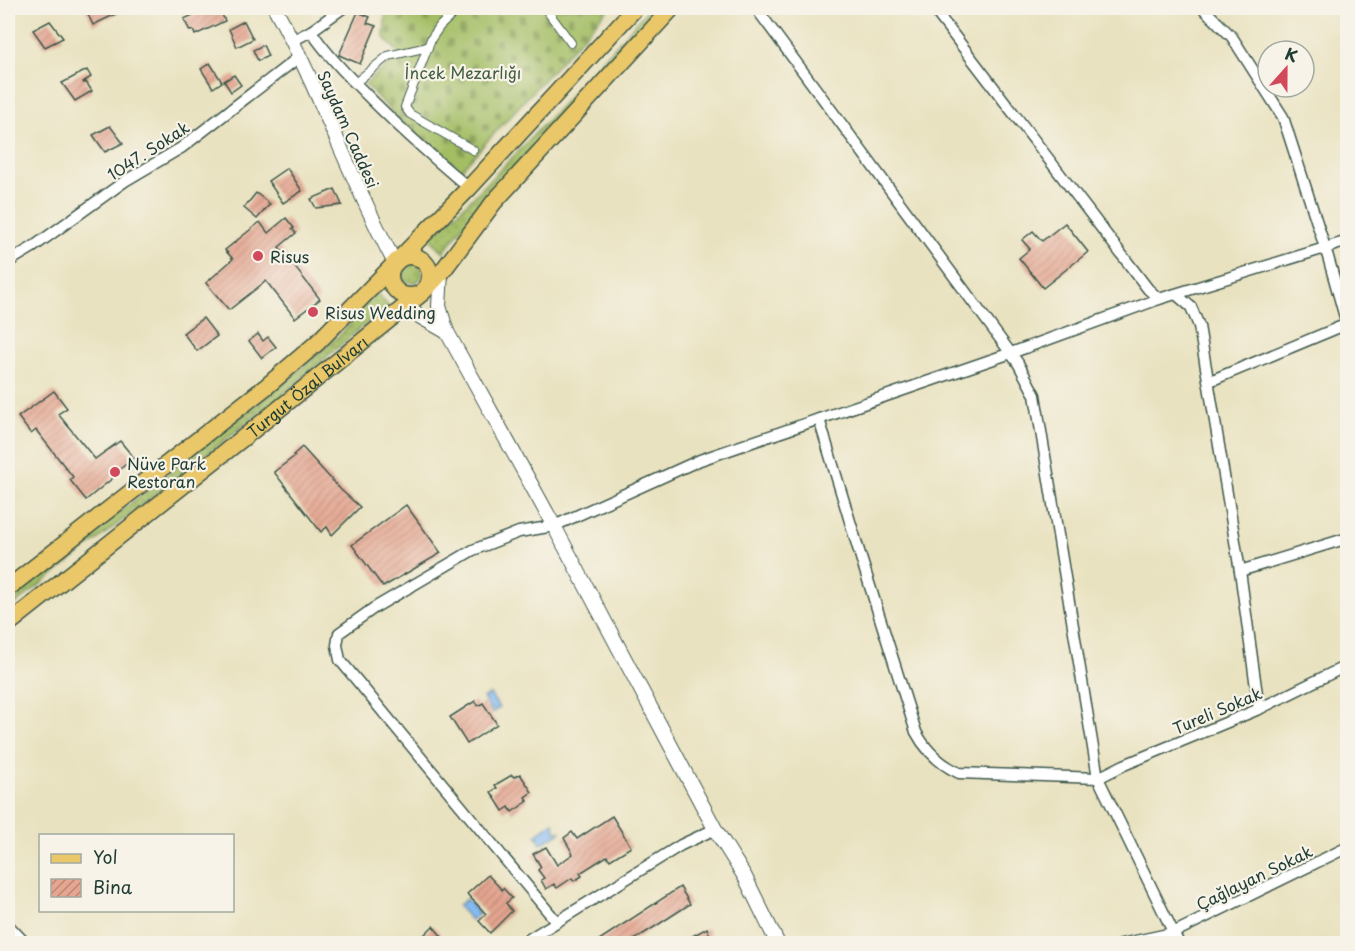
<svg xmlns="http://www.w3.org/2000/svg" width="1355" height="951" viewBox="0 0 1355 951" font-family="'Playpen Sans',sans-serif">
	<defs>
		<pattern id="grass-dots" width="8" height="8" patternUnits="userSpaceOnUse" patternTransform="scale(1.5)"><rect width="8" height="8" fill="#a3bd64"/><path d="M2 2h.1M6 6h.1" fill="none" stroke="#849b53" stroke-width="1.8" stroke-linecap="round"/></pattern>
		<pattern id="cemetery-stones" width="16" height="16" patternUnits="userSpaceOnUse" patternTransform="scale(1.5)"><rect width="16" height="16" fill="#a3bd64"/><path d="M2 7V4a2 2 0 0 1 4 0v3zM10 15v-3a2 2 0 0 1 4 0v3z" fill="#849b53"/></pattern>
		<pattern id="water-ripples" width="26" height="14" patternUnits="userSpaceOnUse" patternTransform="scale(1.5)"><rect width="26" height="14" fill="#84bbf4"/><path d="M2 4q2-2 4 0t4 0M15 11q2-2 4 0t4 0" fill="none" stroke="#6b99c6"/></pattern>
		<pattern id="building-hatch" width="6" height="6" patternUnits="userSpaceOnUse" patternTransform="scale(1.5)"><rect width="6" height="6" fill="#e5a590"/><path d="M-1 1l2-2M0 6l6-6M5 7l2-2" fill="none" stroke="#b98876"/></pattern>
	</defs>
	<rect width="100%" height="100%" fill="#f7f3e8"/>
	<filter id="ink" filterUnits="userSpaceOnUse"><feTurbulence type="fractalNoise" baseFrequency=".0167" numOctaves="2"/><feDisplacementMap in="SourceGraphic" scale="12" xChannelSelector="R" yChannelSelector="G"/><feConvolveMatrix kernelMatrix="1 2 1 2 8 2 1 2 1" color-interpolation-filters="sRGB"/></filter>
	<filter id="wash" filterUnits="userSpaceOnUse"><feTurbulence type="fractalNoise" baseFrequency=".008" numOctaves="4" result="noise"/><feDisplacementMap in="SourceGraphic" scale="24" xChannelSelector="R" yChannelSelector="G"/><feGaussianBlur stdDeviation="1.35" result="paint"/><feColorMatrix in="noise" values="0 0 0 0 0 0 0 0 0 0 0 0 0 0 0 0 0 1.4 0 .05"/><feComposite in="paint" operator="in"/></filter>
	<g filter="url(#wash)">
		<rect width="100%" height="100%" fill="#e9e2c0"/>
		<g fill="url(#grass-dots)" stroke="#617d4c" stroke-width="1.5">
			<path d="M649 8H660L592 84 478 206 444 252 429 238C470 203 507 164 544 124 580 86 615 47 649 8Z"/>
			<circle cx="412" cy="273" r="10"/>
			<path d="M376 292 390 308 359 329 287 391 8 610V599L285 383 343 332Z"/>
		</g>
		<path fill="url(#cemetery-stones)" stroke="#617d4c" stroke-width="1.5" d="M386 8H609L459 172 403 124 365 84 400 54 384 38Z"/>
		<g fill="url(#water-ripples)" stroke="#527c94" stroke-width="1.5">
			<path d="M490 694 499 708 492 713 483 698Z"/>
			<path d="M554 822 555 830 561 832 541 844 536 835Z"/>
			<path d="M466 899 479 914 471 920 458 906Z"/>
		</g>
		<g id="blocks">
			<g fill="url(#building-hatch)">
				<path d="M85 8H128L93 25Z"/>
				<path d="M208 8H219L225 21 195 35 193 30 190 31 184 19Z"/>
				<path d="M358 12 370 17 367 23 376 26 360 64 339 55Z"/>
				<path d="M50 21 63 38 45 47 33 30Z"/>
				<path d="M244 21 253 39 237 47 229 29Z"/>
				<path d="M263 45 268 56 258 61 253 50Z"/>
				<path d="M210 63 222 82 213 88 201 69Z"/>
				<path d="M87 70 91 77 83 82 84 83 86 82 92 91 75 101 62 83Z"/>
				<path d="M234 75 241 85 231 92 224 81Z"/>
				<path d="M110 126 123 143 105 152 93 135Z"/>
				<path d="M287 168 302 191 283 203 268 181Z"/>
				<path d="M335 189 342 205 316 208 311 199Z"/>
				<path d="M256 193 270 204 257 219 244 208Z"/>
				<path d="M286 218 294 228 292 229 296 233 279 247 320 299 295 318 266 281 229 310 206 283 233 259 225 250 260 222 268 233Z"/>
				<path d="M1065 223 1088 252 1043 288 1019 258 1030 249 1022 240 1033 231 1042 241Z"/>
				<path d="M203 318 217 336 197 351 183 333Z"/>
				<path d="M258 334 263 341 268 337 276 347 262 358 249 341Z"/>
				<path d="M54 391 67 408 58 414 95 459 120 441 134 458 111 476 113 478 86 500 70 480 73 477 36 430 31 434 18 417Z"/>
				<path d="M302 447 341 490 360 507 332 535 327 527 321 532 274 472 295 456 293 455Z"/>
				<path d="M406 505 441 553 383 587 352 545Z"/>
				<path d="M475 701 478 706 483 703 497 724 467 744 450 717Z"/>
				<path d="M520 774 532 792 525 797 528 801 512 812 509 807 503 811 491 792 497 788 495 785 512 775 514 777Z"/>
				<path d="M612 816 631 847 610 860 607 856 580 873 582 876 574 881 572 878 557 888 554 884 546 889 541 880 544 878 538 870 541 867 533 854 546 847 557 865 573 854 564 838 572 832 577 839Z"/>
				<path d="M488 875 502 890 503 888 512 898 506 903 512 911 490 933 479 921 486 914 467 894Z"/>
				<path d="M680 887 690 904 656 926 627 944H593Z"/>
				<path d="M433 926 448 944H415Z"/>
				<path d="M707 928 711 938 702 944H678Z"/>
			</g>
		</g>
	</g>
	<g filter="url(#ink)">
		<use href="#blocks" fill-opacity="0" stroke="#3d5649" stroke-width="1.5"/>
		<g fill="none" stroke-linecap="round" stroke-linejoin="round">
			<defs>
				<g id="pedestrian">
					<path d="M459 8 440 26 431 39 405 107 410 114 473 150"/>
					<path d="M545 8 571 43"/>
					<path d="M355 83 388 56 428 47"/>
				</g>
				<g id="minor">
					<path d="M756 8 1018 363 1035 395 1098 778 1179 944"/>
					<path d="M933 8 1148 289 1159 299"/>
					<path d="M1203 8 1232 37 1283 117 1328 257 1348 328"/>
					<path d="M311 31C325 52 342 70 360 88 394 123 431 156 469 188"/>
					<path d="M292 41 311 31 343 8"/>
					<path d="M8 262 33 247 125 181 181 148 299 57"/>
					<path d="M1177 295 1191 307 1199 326 1240 571 1259 709"/>
					<path d="M1210 381 1347 324"/>
					<path d="M819 419 862 561 916 732C926 751 940 764 959 773L1098 778 1124 765 1259 709 1348 665"/>
					<path d="M1240 571 1348 538"/>
					<path d="M556 921 340 660 337 645 339 633 374 608 473 550 519 532 554 526 700 460 1011 353 1159 299 1348 241"/>
					<path d="M8 925 26 944"/>
					<path d="M521 944 681 845 715 829"/>
					<path d="M1121 944 1173 933 1348 847"/>
				</g>
				<g id="tertiary">
					<path d="M275 8C320 90 350 180 395 263"/>
					<path d="M441 273 439 306 447 332 554 526 715 829 745 877 778 944"/>
					<path d="M408 306 419 316 447 332"/>
				</g>
				<g id="primary">
					<circle cx="410" cy="276" r="20"/>
					<path d="M8 588 267 386 317 343 469 188 635 8"/>
					<path id="s1" d="M8 624 253 430 423 292 441 273 494 202 672 8"/>
				</g>
			</defs>
			<use href="#pedestrian" stroke="#3d5649" stroke-width="10"/>
			<use href="#minor" stroke="#3d5649" stroke-width="13"/>
			<use href="#tertiary" stroke="#3d5649" stroke-width="16"/>
			<use href="#primary" stroke="#3d5649" stroke-width="19"/>
			<use href="#pedestrian" stroke="#fff" stroke-width="8"/>
			<use href="#minor" stroke="#fff" stroke-width="10"/>
			<use href="#tertiary" stroke="#fff" stroke-width="14"/>
			<use href="#primary" stroke="#eac769" stroke-width="16"/>
		</g>
	</g>
	<g fill="#d1495b" stroke="#f7f3e8" stroke-width="2">
		<circle cx="258" cy="256" r="6"/>
		<circle cx="313" cy="312" r="6"/>
		<circle cx="115" cy="472" r="6"/>
	</g>
	<g text-anchor="middle" dominant-baseline="central" stroke-width="4.5" stroke-linejoin="round" paint-order="stroke">
		<g font-size="16" fill="#405d40" stroke="#f7f3e8">
			<text x="463" y="72">İncek Mezarlığı</text>
		</g>
		<g font-size="16" fill="#1f3d34" stroke="#f7f3e8">
			<text transform="translate(349 129) rotate(66)">Saydam Caddesi</text>
			<text transform="translate(148 150) rotate(-33)">1047. Sokak</text>
			<text stroke="none"><textPath href="#s1" startOffset="382">Turgut Özal Bulvarı</textPath></text>
			<text transform="translate(1217 710) rotate(-23)">Tureli Sokak</text>
			<text transform="translate(1254 877) rotate(-26)">Çağlayan Sokak</text>
		</g>
		<g font-size="16" fill="#1f3d34" stroke="#f7f3e8" text-anchor="start">
			<text x="270" y="256">Risus</text>
			<text x="325" y="312">Risus Wedding</text>
			<text x="127" y="463">Nüve Park<tspan x="127" dy="18">Restoran</tspan></text>
		</g>
	</g>
	<rect width="1355" height="951" fill="none" stroke="#f7f3e8" stroke-width="30"/>
	<rect x="39" y="834" width="195" height="78" fill="#f7f3e8" stroke="#a1aaa0" stroke-width="1.5"/>
	<rect x="51" y="854" width="30" height="9" fill="#eac769" stroke="#a1aaa0" stroke-width="1.5"/>
	<text x="93" y="864" font-size="18" fill="#1f3d34">Yol</text>
	<rect x="51" y="879" width="30" height="18" fill="url(#building-hatch)" stroke="#a1aaa0" stroke-width="1.5"/>
	<text x="93" y="894" font-size="18" fill="#1f3d34">Bina</text>
	<g transform="translate(1286 69) rotate(21)"><circle r="28" fill="#f7f3e8" stroke="#a1aaa0" stroke-width="1.5"/>
	<path d="M0-4.5L10 22L0 15L-10 22Z" fill="#d1495b"/>
	<text y="-9" font-size="16" font-weight="bold" text-anchor="middle" fill="#1f3d34">K</text>
	</g>
</svg>
